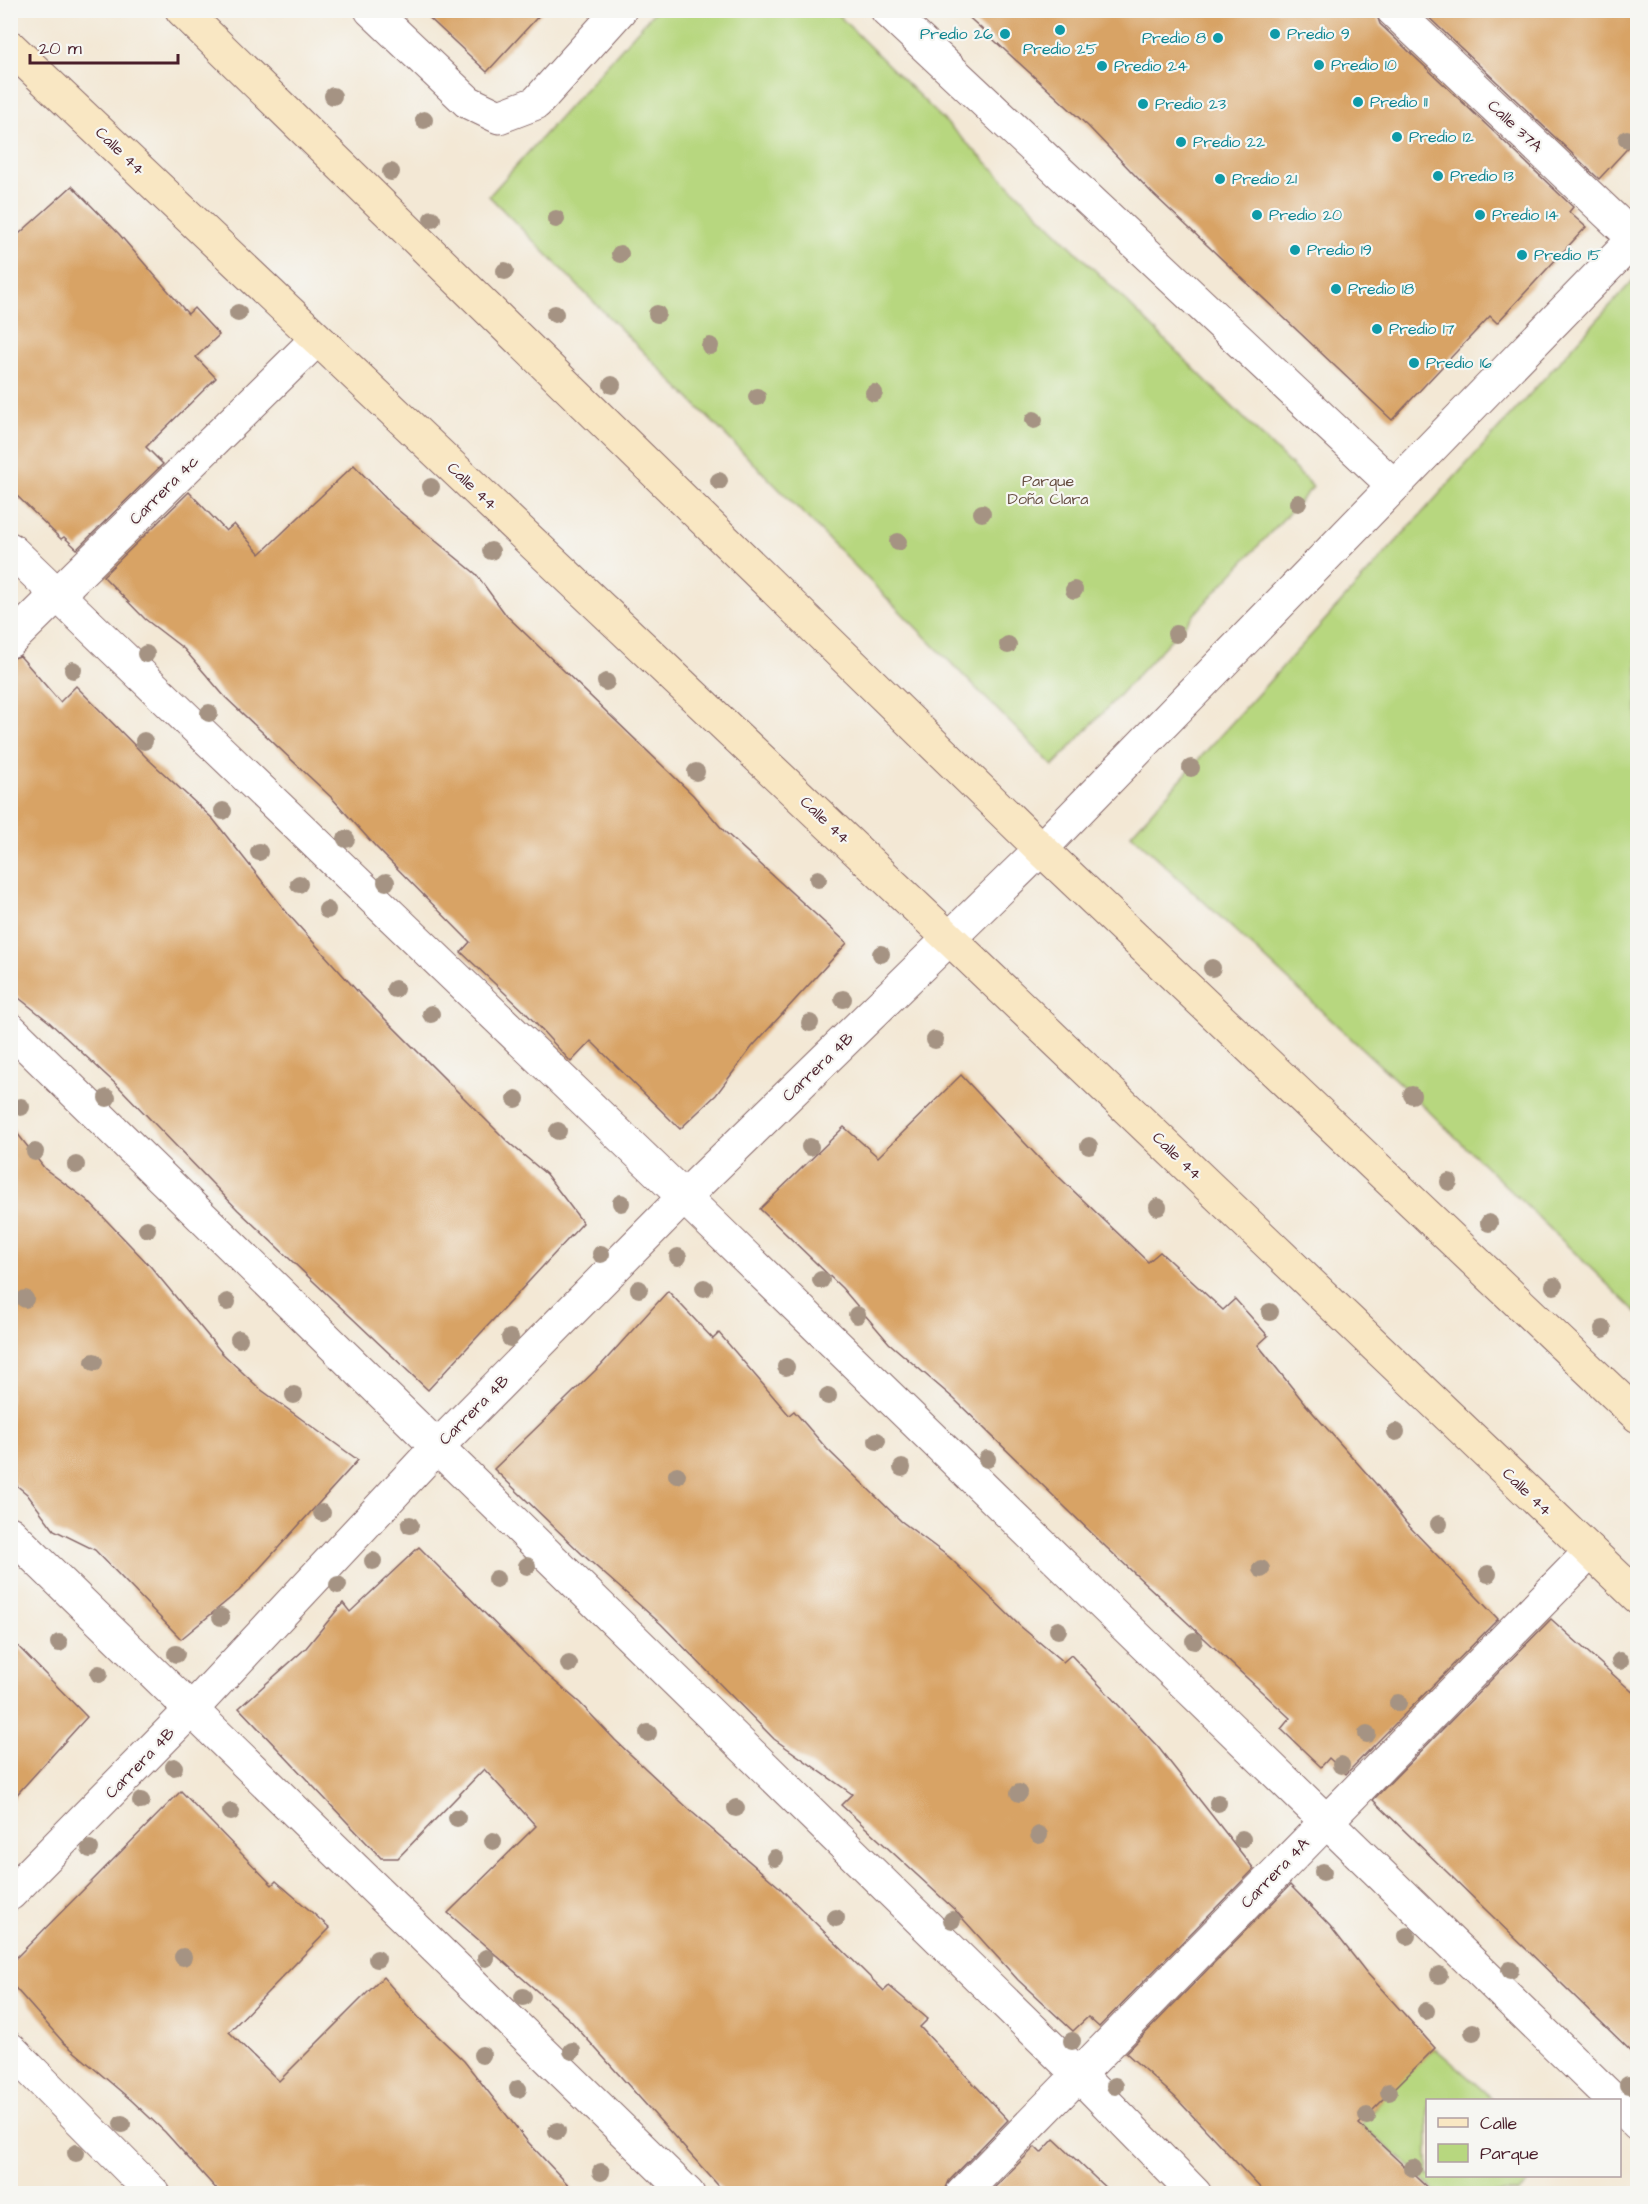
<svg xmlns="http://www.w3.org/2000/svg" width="1648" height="2204" viewBox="0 0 1648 2204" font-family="'Architects Daughter',sans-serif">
	<rect width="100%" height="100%" fill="#f6f6f2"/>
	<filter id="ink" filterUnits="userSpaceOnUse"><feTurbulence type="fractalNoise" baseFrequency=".0167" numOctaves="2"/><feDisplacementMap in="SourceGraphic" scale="12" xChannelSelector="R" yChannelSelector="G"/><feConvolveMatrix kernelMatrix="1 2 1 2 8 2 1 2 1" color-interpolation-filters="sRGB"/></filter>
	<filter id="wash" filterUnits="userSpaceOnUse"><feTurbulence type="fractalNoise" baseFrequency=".008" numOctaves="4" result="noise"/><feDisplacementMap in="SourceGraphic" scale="24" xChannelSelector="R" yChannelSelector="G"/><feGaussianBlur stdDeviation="1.35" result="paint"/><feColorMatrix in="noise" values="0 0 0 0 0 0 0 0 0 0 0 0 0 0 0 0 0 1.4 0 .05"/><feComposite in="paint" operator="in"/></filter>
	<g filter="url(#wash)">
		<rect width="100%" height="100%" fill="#f3e8d5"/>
		<g fill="#b7d77f" stroke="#807b55" stroke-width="1.5">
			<path d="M655 11H834L1313 487 1053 766 489 196Z"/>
			<path d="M1637 276V1313L1412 1095 1131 834Z"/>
			<path d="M1435 2048 1494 2100H1428V2176H1534L1518 2193H1437L1412 2168 1361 2125 1389 2092Z"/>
		</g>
		<g id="blocks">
			<g fill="#d8a365">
				<path d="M421 10H544L487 72Z"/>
				<path d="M961 10H1375L1380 24 1573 207 1569 212 1586 227 1497 323 1490 316 1392 420 1152 193 1088 126Z"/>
				<path d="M1421 10H1638V137L1599 179Z"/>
				<path d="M72 186 119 234 188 314 194 308 219 335 196 357 216 378 146 447 163 464 77 549 64 537 61 539 10 489V242Z"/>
				<path d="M354 465 393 506 476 574 506 615 693 795 724 831 847 943 752 1047 716 1095 680 1129 591 1041 571 1062 526 1013 461 952 470 942 376 847 332 798 225 697 184 649 145 619 103 576 189 492 226 531 234 524 260 554Z"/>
				<path d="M20 656 60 702 76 686 148 759 213 819 288 914 358 992 508 1142 546 1174 583 1223 428 1390 238 1210 120 1088 48 1021 10 991V659Z"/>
				<path d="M961 1075 1039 1158 1148 1262 1160 1252 1223 1310 1235 1299 1268 1336 1258 1345 1306 1405 1376 1484 1406 1523 1498 1619 1346 1774 1329 1758 1321 1767 1281 1729 1290 1718 1106 1547 953 1398 889 1343 842 1288 760 1209 844 1127 878 1157Z"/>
				<path d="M10 1124 45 1169 87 1200 151 1267 222 1353 260 1389 358 1460 239 1591 181 1639 95 1550 54 1530 27 1494 10 1480Z"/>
				<path d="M668 1291 713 1339 719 1333 789 1415 794 1411 827 1449 901 1521 949 1557 1020 1626 1063 1662 1071 1655 1158 1747 1254 1869 1099 2027 1088 2017 1073 2031 1018 1980 955 1910 841 1805 852 1794 774 1739 661 1624 582 1554 494 1469 601 1365Z"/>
				<path d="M419 1547 539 1668 580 1703 615 1740 693 1813 778 1886 884 1991 889 1986 928 2019 920 2027 1008 2120 949 2181 944 2193H725L570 2020 448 1913 536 1826 484 1769 398 1858H381L239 1708 306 1648 343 1603 350 1612Z"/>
				<path d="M1551 1619 1638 1697V2058L1373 1800Z"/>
				<path d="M10 1638 87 1717 10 1802Z"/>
				<path d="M181 1791 272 1885 276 1881 330 1928 229 2032 279 2081 383 1977 419 2018 464 2061 527 2141 576 2193H220L165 2132 131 2100 63 2042 10 1982V1964Z"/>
				<path d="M1290 1885 1330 1926 1366 1972 1435 2048 1359 2124 1433 2193H1265L1175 2097 1126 2053Z"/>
				<path d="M1054 2139 1111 2193H989L1035 2147 1041 2153Z"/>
			</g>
		</g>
	</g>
	<g filter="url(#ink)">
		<use href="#blocks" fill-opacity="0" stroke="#856566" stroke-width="1.5"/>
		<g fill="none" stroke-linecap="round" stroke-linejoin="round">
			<defs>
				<g id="minor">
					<path d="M371 10 468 102 499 117 536 103 620 10"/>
					<path d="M887 10 1393 485"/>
					<path d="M1393 10 1638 242"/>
					<path d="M10 549 684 1197 1613 2100"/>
					<path d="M10 641 317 339"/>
					<path d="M10 1029 1078 2074 1195 2194"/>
					<path d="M10 1533 688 2194"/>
					<path d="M10 1894 191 1710 438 1446 684 1197 1041 849 1638 235"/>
					<path d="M10 2049 154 2194"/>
					<path d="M1620 2107 1638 2125"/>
					<path d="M962 2194 1590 1552"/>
				</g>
				<g id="secondary">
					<path d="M182 10 1041 849 1638 1416"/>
					<path d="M10 47 950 939 1638 1597"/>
				</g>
			</defs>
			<use href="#minor" stroke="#856566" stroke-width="35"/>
			<use href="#secondary" stroke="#856566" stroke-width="35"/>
			<use href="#minor" stroke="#fff" stroke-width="33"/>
			<use href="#secondary" stroke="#f9e7c3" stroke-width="33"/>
		</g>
		<g fill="#a59383">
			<circle cx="333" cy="96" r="9"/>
			<circle cx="424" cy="120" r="9"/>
			<circle cx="1627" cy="139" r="9"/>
			<circle cx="391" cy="172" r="9"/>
			<circle cx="432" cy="219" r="9"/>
			<circle cx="556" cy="219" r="9"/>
			<circle cx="620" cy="254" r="9"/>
			<circle cx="505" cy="271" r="9"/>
			<circle cx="238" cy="313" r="9"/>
			<circle cx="555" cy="314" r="9"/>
			<circle cx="657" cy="314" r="9"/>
			<circle cx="710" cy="346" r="9"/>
			<circle cx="612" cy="385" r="9"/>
			<circle cx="874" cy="393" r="9"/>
			<circle cx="757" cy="397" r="9"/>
			<circle cx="1034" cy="420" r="9"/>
			<circle cx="719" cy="481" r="9"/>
			<circle cx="431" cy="487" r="9"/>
			<circle cx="1298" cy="503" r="9"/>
			<circle cx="982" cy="513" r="9"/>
			<circle cx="898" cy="542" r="9"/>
			<circle cx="491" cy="551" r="9"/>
			<circle cx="1074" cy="590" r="9"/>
			<circle cx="1176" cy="634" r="9"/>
			<circle cx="1008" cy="645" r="9"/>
			<circle cx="146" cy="654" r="9"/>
			<circle cx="73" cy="670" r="9"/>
			<circle cx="606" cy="682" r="9"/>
			<circle cx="209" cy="713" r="9"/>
			<circle cx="144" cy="741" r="9"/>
			<circle cx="1191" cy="768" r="9"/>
			<circle cx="696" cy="772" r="9"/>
			<circle cx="223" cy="811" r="9"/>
			<circle cx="346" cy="839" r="9"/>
			<circle cx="259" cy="852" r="9"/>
			<circle cx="818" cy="879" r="9"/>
			<circle cx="386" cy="882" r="9"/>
			<circle cx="299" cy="884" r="9"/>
			<circle cx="327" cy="910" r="9"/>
			<circle cx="881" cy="954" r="9"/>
			<circle cx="1212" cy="968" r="9"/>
			<circle cx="395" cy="989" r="9"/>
			<circle cx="843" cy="999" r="9"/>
			<circle cx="431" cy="1014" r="9"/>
			<circle cx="810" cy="1023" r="9"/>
			<circle cx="935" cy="1040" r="9"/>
			<circle cx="1412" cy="1095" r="9"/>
			<circle cx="107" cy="1098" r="9"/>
			<circle cx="516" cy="1099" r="9"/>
			<circle cx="21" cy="1107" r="9"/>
			<circle cx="558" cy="1131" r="9"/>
			<circle cx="1089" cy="1146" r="9"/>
			<circle cx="810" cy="1147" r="9"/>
			<circle cx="35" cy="1152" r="9"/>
			<circle cx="76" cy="1165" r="9"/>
			<circle cx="1449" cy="1182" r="9"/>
			<circle cx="621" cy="1203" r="9"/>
			<circle cx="1158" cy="1207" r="9"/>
			<circle cx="1489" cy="1223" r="9"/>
			<circle cx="147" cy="1229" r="9"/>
			<circle cx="601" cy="1254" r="9"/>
			<circle cx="678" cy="1257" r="9"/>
			<circle cx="821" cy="1280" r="9"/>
			<circle cx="1554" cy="1286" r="9"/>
			<circle cx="704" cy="1288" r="9"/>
			<circle cx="639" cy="1289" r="9"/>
			<circle cx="25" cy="1299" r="9"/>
			<circle cx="227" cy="1302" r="9"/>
			<circle cx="1270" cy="1312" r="9"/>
			<circle cx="857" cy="1315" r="9"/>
			<circle cx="1603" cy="1329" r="9"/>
			<circle cx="510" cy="1338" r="9"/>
			<circle cx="239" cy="1339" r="9"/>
			<circle cx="94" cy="1362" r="9"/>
			<circle cx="786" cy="1367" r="9"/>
			<circle cx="294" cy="1395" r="9"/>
			<circle cx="828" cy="1396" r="9"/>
			<circle cx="1396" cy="1432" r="9"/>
			<circle cx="877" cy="1441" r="9"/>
			<circle cx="987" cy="1459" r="9"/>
			<circle cx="902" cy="1468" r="9"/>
			<circle cx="677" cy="1475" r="9"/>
			<circle cx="322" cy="1513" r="9"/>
			<circle cx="1439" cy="1524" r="9"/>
			<circle cx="410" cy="1525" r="9"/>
			<circle cx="373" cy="1561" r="9"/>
			<circle cx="527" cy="1566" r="9"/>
			<circle cx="1261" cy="1569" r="9"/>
			<circle cx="1488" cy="1574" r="9"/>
			<circle cx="496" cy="1579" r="9"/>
			<circle cx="338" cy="1585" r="9"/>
			<circle cx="221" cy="1617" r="9"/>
			<circle cx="1058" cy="1630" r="9"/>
			<circle cx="1194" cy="1641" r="9"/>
			<circle cx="59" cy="1643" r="9"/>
			<circle cx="176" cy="1654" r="9"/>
			<circle cx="1620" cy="1661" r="9"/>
			<circle cx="569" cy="1664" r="9"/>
			<circle cx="99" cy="1674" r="9"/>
			<circle cx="1398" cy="1703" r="9"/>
			<circle cx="648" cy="1733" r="9"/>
			<circle cx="1367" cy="1734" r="9"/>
			<circle cx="1341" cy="1765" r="9"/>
			<circle cx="174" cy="1767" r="9"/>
			<circle cx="1019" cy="1793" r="9"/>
			<circle cx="141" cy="1801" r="9"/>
			<circle cx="1218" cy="1803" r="9"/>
			<circle cx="736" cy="1808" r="9"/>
			<circle cx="231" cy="1812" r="9"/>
			<circle cx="457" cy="1818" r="9"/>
			<circle cx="1039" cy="1835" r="9"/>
			<circle cx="1242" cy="1839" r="9"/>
			<circle cx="493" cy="1841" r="9"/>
			<circle cx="90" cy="1849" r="9"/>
			<circle cx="775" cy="1858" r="9"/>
			<circle cx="1323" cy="1872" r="9"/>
			<circle cx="836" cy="1918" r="9"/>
			<circle cx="952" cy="1920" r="9"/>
			<circle cx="1407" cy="1936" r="9"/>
			<circle cx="183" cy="1957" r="9"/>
			<circle cx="486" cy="1958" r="9"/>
			<circle cx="377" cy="1959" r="9"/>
			<circle cx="1510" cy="1970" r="9"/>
			<circle cx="1439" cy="1975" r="9"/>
			<circle cx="523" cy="1997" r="9"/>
			<circle cx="1426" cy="2011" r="9"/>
			<circle cx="1473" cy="2032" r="9"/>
			<circle cx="1072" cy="2041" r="9"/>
			<circle cx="572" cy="2051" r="9"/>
			<circle cx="482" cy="2055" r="9"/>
			<circle cx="1628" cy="2085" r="9"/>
			<circle cx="1115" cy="2086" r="9"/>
			<circle cx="518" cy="2089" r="9"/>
			<circle cx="1389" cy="2092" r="9"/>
			<circle cx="1367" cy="2116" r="9"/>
			<circle cx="122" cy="2124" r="9"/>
			<circle cx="557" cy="2131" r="9"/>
			<circle cx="76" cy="2153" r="9"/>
			<circle cx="1413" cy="2168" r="9"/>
			<circle cx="601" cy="2172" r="9"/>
		</g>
	</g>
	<g fill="#0f9aa8" stroke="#f6f6f2" stroke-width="2">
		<circle cx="1060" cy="30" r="6"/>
		<circle cx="1005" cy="34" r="6"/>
		<circle cx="1275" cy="34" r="6"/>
		<circle cx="1218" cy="38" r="6"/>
		<circle cx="1319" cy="65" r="6"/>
		<circle cx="1102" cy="66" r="6"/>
		<circle cx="1358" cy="102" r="6"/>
		<circle cx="1143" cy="104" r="6"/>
		<circle cx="1397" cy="137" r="6"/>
		<circle cx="1181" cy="142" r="6"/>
		<circle cx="1438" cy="176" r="6"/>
		<circle cx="1220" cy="179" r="6"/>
		<circle cx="1257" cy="215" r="6"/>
		<circle cx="1480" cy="215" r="6"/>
		<circle cx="1295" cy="250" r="6"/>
		<circle cx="1522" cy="255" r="6"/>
		<circle cx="1336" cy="289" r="6"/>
		<circle cx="1377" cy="329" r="6"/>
		<circle cx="1414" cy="363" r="6"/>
	</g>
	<g text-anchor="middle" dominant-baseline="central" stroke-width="4.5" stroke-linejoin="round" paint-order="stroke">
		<g font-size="16" fill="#0d838f" stroke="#f6f6f2" text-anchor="start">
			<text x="993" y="34" text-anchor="end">Predio 26</text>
			<text x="1287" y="34">Predio 9</text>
			<text x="1206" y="38" text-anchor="end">Predio 8</text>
			<text x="1060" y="49" text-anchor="middle">Predio 25</text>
			<text x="1331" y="65">Predio 10</text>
			<text x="1114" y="66">Predio 24</text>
			<text x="1370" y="102">Predio 11</text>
			<text x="1155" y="104">Predio 23</text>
			<text x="1409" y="137">Predio 12</text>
			<text x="1193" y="142">Predio 22</text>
			<text x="1450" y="176">Predio 13</text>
			<text x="1232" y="179">Predio 21</text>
			<text x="1269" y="215">Predio 20</text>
			<text x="1492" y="215">Predio 14</text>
			<text x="1307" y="250">Predio 19</text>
			<text x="1534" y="255">Predio 15</text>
			<text x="1348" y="289">Predio 18</text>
			<text x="1389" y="329">Predio 17</text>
			<text x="1426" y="363">Predio 16</text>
		</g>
		<g font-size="16" fill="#4a1f2b" stroke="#f6f6f2">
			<text transform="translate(1515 126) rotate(43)">Calle 37A</text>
			<text transform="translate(120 151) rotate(44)">Calle 44</text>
			<text transform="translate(472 486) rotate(43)">Calle 44</text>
			<text transform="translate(164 490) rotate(-45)">Carrera 4c</text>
			<text transform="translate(825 820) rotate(43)">Calle 44</text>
			<text transform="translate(818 1067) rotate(-44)">Carrera 4B</text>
			<text transform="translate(1177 1156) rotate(44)">Calle 44</text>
			<text transform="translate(474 1410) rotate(-45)">Carrera 4B</text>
			<text transform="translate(1527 1492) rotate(44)">Calle 44</text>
			<text transform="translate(140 1763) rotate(-46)">Carrera 4B</text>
			<text transform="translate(1275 1873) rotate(-46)">Carrera 4A</text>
		</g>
		<g font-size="16" fill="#654d40" stroke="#f6f6f2">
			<text x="1048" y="481">Parque<tspan x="1048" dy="18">Doña Clara</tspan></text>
		</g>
	</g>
	<rect width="1648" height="2204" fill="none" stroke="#f6f6f2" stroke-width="36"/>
	<rect x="1426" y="2099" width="195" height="78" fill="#f6f6f2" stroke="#b1a0a2" stroke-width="1.5"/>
	<rect x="1438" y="2118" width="30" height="9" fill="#f9e7c3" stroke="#b1a0a2" stroke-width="1.5"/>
	<text x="1480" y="2129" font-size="18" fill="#4a1f2b">Calle</text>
	<rect x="1438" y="2144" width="30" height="18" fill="#b7d77f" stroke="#b1a0a2" stroke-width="1.5"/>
	<text x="1480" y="2159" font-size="18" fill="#4a1f2b">Parque</text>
	<path d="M30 54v9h148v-9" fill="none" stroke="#4a1f2b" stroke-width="3"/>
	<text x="39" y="54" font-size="18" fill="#4a1f2b" stroke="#f6f6f2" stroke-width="4.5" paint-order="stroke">20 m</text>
</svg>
